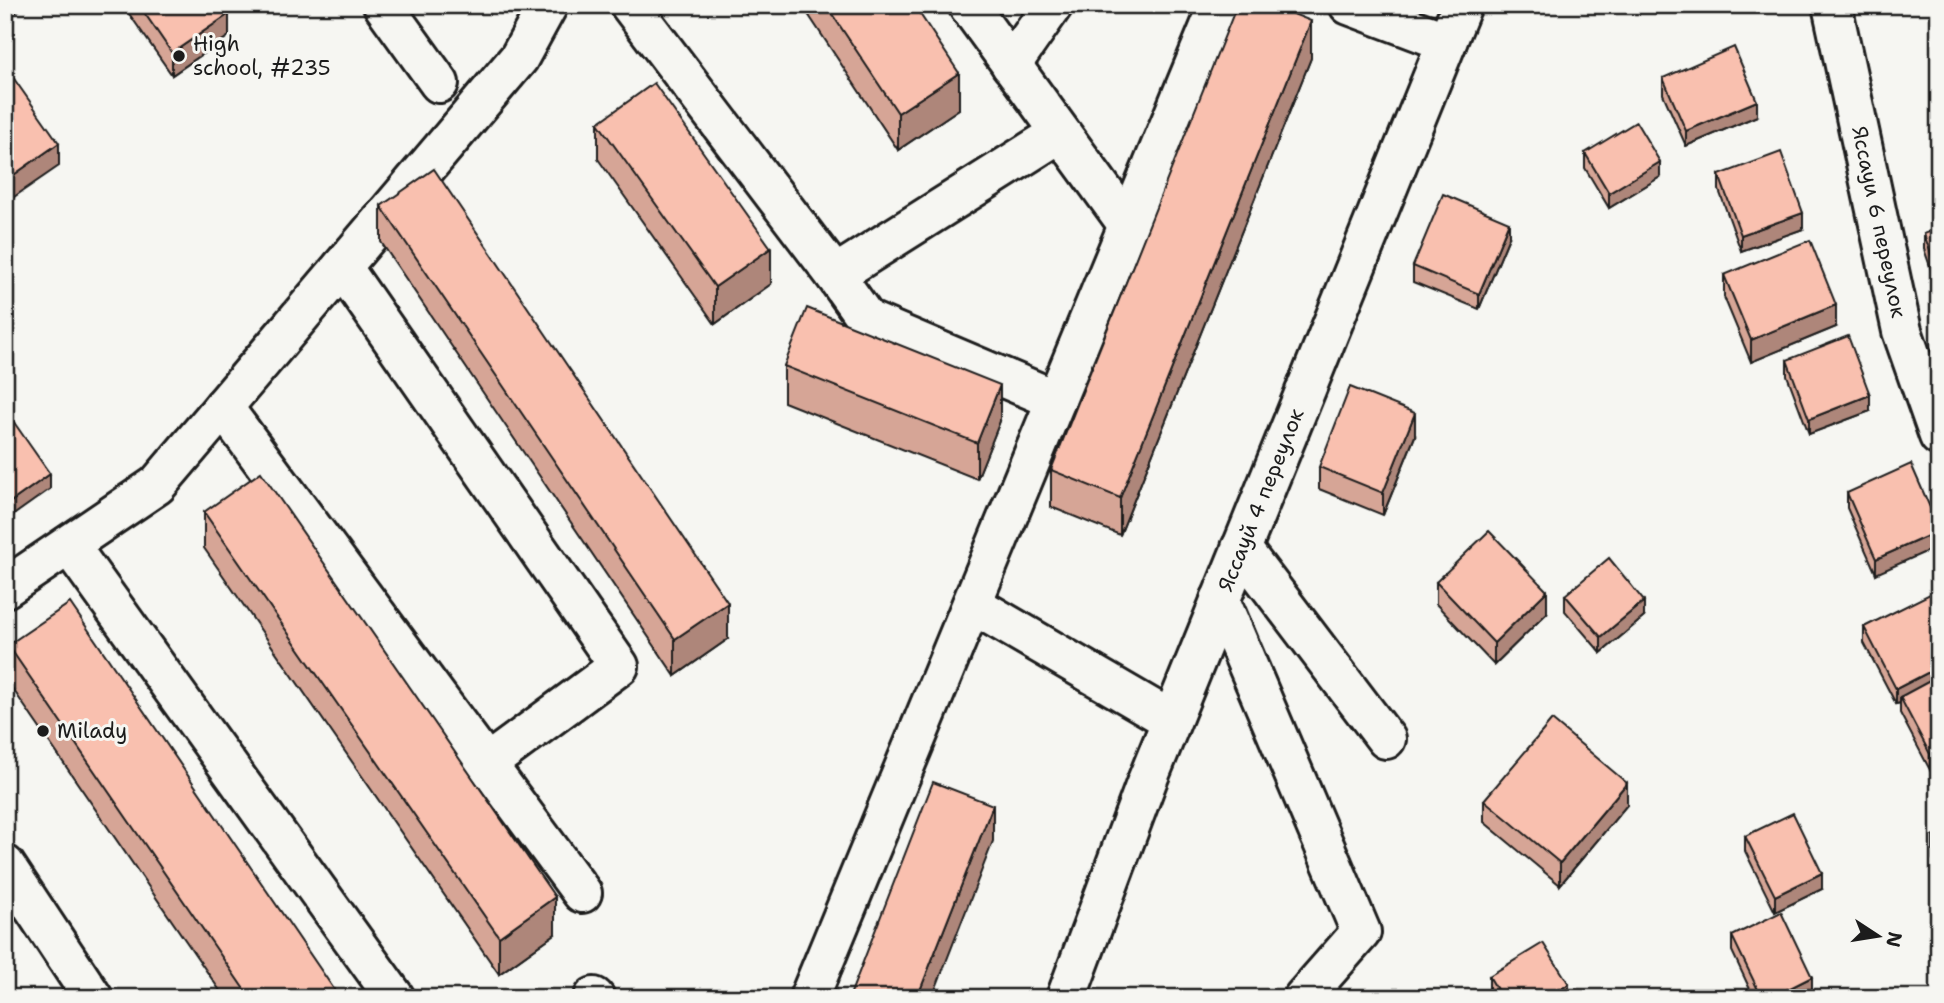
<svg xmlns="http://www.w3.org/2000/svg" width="1944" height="1003" viewBox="0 0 1944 1003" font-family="'Shantell Sans',sans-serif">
	<rect width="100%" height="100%" fill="#f6f6f2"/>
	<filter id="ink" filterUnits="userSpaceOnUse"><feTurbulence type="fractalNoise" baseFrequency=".0143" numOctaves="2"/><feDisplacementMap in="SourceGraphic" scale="14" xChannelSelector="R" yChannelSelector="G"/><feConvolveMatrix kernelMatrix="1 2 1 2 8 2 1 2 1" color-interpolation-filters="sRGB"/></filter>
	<g filter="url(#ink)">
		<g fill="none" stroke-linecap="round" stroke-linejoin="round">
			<defs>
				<g id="minor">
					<path d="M383 5 439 83"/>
					<path d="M630 5 835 275 867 320 1056 400"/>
					<path d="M968 5 1128 225"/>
					<path d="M1349 5 1447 42"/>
					<path d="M1832 5 1902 331 1939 436"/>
					<path d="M1011 65 1053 5"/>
					<path d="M342 267 619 666 488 763"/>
					<path d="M835 275 1060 133"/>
					<path d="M223 407 582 893"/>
					<path d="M69 545 395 998"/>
					<path d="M1241 548 1386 739"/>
					<path d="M5 588 157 485 519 58 548 5"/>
					<path d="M1220 600 1361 932 1303 998"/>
					<path d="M972 604 1171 720"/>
					<path d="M5 865 93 998"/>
					<path d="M594 997 595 998"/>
					<path d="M809 998 1219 5"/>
					<path d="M1066 998 1147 781 1462 5"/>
				</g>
			</defs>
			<use href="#minor" stroke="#1c1c1c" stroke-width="44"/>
			<use href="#minor" stroke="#f6f6f2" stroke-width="38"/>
		</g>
		<g fill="#d6a596" stroke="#1c1c1c" stroke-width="2">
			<path d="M123 5H223L229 36 172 75Z"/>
			<path d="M802 5H914L959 109 898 150Z"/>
			<path d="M1311 58 1120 535 1051 507V470Z"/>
			<path d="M1663 78 1757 116 1686 146 1663 94Z"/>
			<path d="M598 123 771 284 715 324 598 159Z"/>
			<path d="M1585 153 1660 177 1609 208 1585 168Z"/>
			<path d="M1719 175 1803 229 1741 251 1719 190Z"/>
			<path d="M381 206 728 639 675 676 381 242Z"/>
			<path d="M1939 228V292L1924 249V234Z"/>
			<path d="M1509 237 1479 309 1413 282V266Z"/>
			<path d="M1724 275 1836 327 1751 362 1724 297Z"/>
			<path d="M1787 360 1870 411 1809 434 1787 375Z"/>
			<path d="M784 366 1000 421 977 479 784 402Z"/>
			<path d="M1415 436 1383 515 1319 489V467Z"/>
			<path d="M1847 493 1939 528 1876 574 1847 508Z"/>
			<path d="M204 512 555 934 499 974 204 548Z"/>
			<path d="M1436 582 1547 613 1494 665 1436 604Z"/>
			<path d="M1565 595 1644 617 1601 653 1565 611Z"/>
			<path d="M1939 602V765L1930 770 1900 713V703L1896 704 1864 643V627Z"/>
			<path d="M8 645 340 998H225L8 682Z"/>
			<path d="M1484 800 1627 805 1560 885 1484 822Z"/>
			<path d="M1939 833V871L1933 859V836Z"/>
			<path d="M1745 836 1822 889 1775 912 1745 851Z"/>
			<path d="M1732 936 1812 992 1801 998H1754L1732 951Z"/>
			<path d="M1489 976 1569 998H1493L1489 992Z"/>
		</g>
		<g fill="#ae867a" stroke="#1c1c1c" stroke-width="2">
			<path d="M5 5H26L5 20Z"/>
			<path d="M229 14V36L172 75V53Z"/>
			<path d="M1311 21V58L1120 535V498Z"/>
			<path d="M959 73V109L898 150V113Z"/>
			<path d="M1757 101V116L1686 146V131Z"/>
			<path d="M59 143V166L5 203V181Z"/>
			<path d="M1660 162V177L1609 208V193Z"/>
			<path d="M1803 213V229L1741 251V235Z"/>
			<path d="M1509 222V237L1479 309V294Z"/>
			<path d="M771 248V284L715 324V287Z"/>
			<path d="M1836 305V327L1751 362V340Z"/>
			<path d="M1000 385V421L977 479V443Z"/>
			<path d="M1870 395V411L1809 434V419Z"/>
			<path d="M1415 413V436L1383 515V493Z"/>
			<path d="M50 474V489L5 521V506Z"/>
			<path d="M1939 531V546L1876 574V559Z"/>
			<path d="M1547 591V613L1494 665V643Z"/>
			<path d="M1644 601V617L1601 653V637Z"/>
			<path d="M728 603V639L675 676V639Z"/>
			<path d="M1939 667V682L1900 697V703L1896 704V689Z"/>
			<path d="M1939 750V765L1930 770V754Z"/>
			<path d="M1627 783V805L1560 885V863Z"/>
			<path d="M993 805V841L932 998H917Z"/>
			<path d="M1822 873V889L1775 912V896Z"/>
			<path d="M555 897V934L499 974V937Z"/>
			<path d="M1812 977V992L1801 998H1770Z"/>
			<path d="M1569 984V998H1546Z"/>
		</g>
		<g fill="#f9c0af" stroke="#1c1c1c" stroke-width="2">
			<path d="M139 5H223L229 14 172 53Z"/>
			<path d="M826 5H914L959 73 898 113Z"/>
			<path d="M1237 5H1271L1311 21 1120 498 1051 470Z"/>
			<path d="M1734 47 1757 101 1686 131 1663 78Z"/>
			<path d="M5 66 59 143 5 181Z"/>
			<path d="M654 83 771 248 715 287 598 123Z"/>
			<path d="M1636 122 1660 162 1609 193 1585 153Z"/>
			<path d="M1781 152 1803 213 1741 235 1719 175Z"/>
			<path d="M434 169 728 603 675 639 381 206Z"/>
			<path d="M1443 194 1509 222 1479 294 1413 266Z"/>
			<path d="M1939 228V277L1924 234Z"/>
			<path d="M1810 240 1836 305 1751 340 1724 275Z"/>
			<path d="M807 308 1000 385 977 443 784 366Z"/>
			<path d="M1848 336 1870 395 1809 419 1787 360Z"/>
			<path d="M1350 387 1415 413 1383 493 1319 467Z"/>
			<path d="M13 421 50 474 5 506V426Z"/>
			<path d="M1911 464 1939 528V531L1876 559 1847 493Z"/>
			<path d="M261 472 555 897 499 937 204 512Z"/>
			<path d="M1489 531 1547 591 1494 643 1436 582Z"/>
			<path d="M1609 558 1644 601 1601 637 1565 595Z"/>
			<path d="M1934 592 1939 602V667L1896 689 1864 627Z"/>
			<path d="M70 603 340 998H250L8 645Z"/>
			<path d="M1939 676V750L1930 754 1900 697Z"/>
			<path d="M1552 720 1627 783 1560 863 1484 800Z"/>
			<path d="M933 782 993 805 917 998H849Z"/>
			<path d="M1793 813 1822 873 1775 896 1745 836Z"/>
			<path d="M1939 833V849L1933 836Z"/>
			<path d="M1781 912 1812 977 1770 998H1762L1732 936Z"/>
			<path d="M1543 943 1569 984 1546 998H1502L1489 976Z"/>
		</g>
	</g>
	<g fill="#1c1c1c" stroke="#f6f6f2" stroke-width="2.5">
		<circle cx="179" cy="56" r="7"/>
		<circle cx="43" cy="731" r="7"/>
	</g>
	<g text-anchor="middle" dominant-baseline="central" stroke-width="6" stroke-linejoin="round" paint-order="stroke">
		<g font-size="21" fill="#1c1c1c" stroke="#f6f6f2" text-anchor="start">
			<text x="193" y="44">High<tspan x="193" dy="24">school, #235</tspan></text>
			<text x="57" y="731">Milady</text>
		</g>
		<g font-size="21" fill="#1c1c1c" stroke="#f6f6f2">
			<text transform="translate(1879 222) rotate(78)">Яссауи 6 переулок</text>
			<text transform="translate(1261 500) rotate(-68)">Яссауй 4 переулок</text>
		</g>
	</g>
	<rect width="1944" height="1003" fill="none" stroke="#f6f6f2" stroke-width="28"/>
	<rect x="14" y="14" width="1916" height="975" fill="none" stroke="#1c1c1c" stroke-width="2.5" filter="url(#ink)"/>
	<g transform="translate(1878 936) rotate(102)" stroke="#f6f6f2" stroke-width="5" paint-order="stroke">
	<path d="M0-5L12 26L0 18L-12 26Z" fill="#1c1c1c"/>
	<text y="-10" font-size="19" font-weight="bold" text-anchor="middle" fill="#1c1c1c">N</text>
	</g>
</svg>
